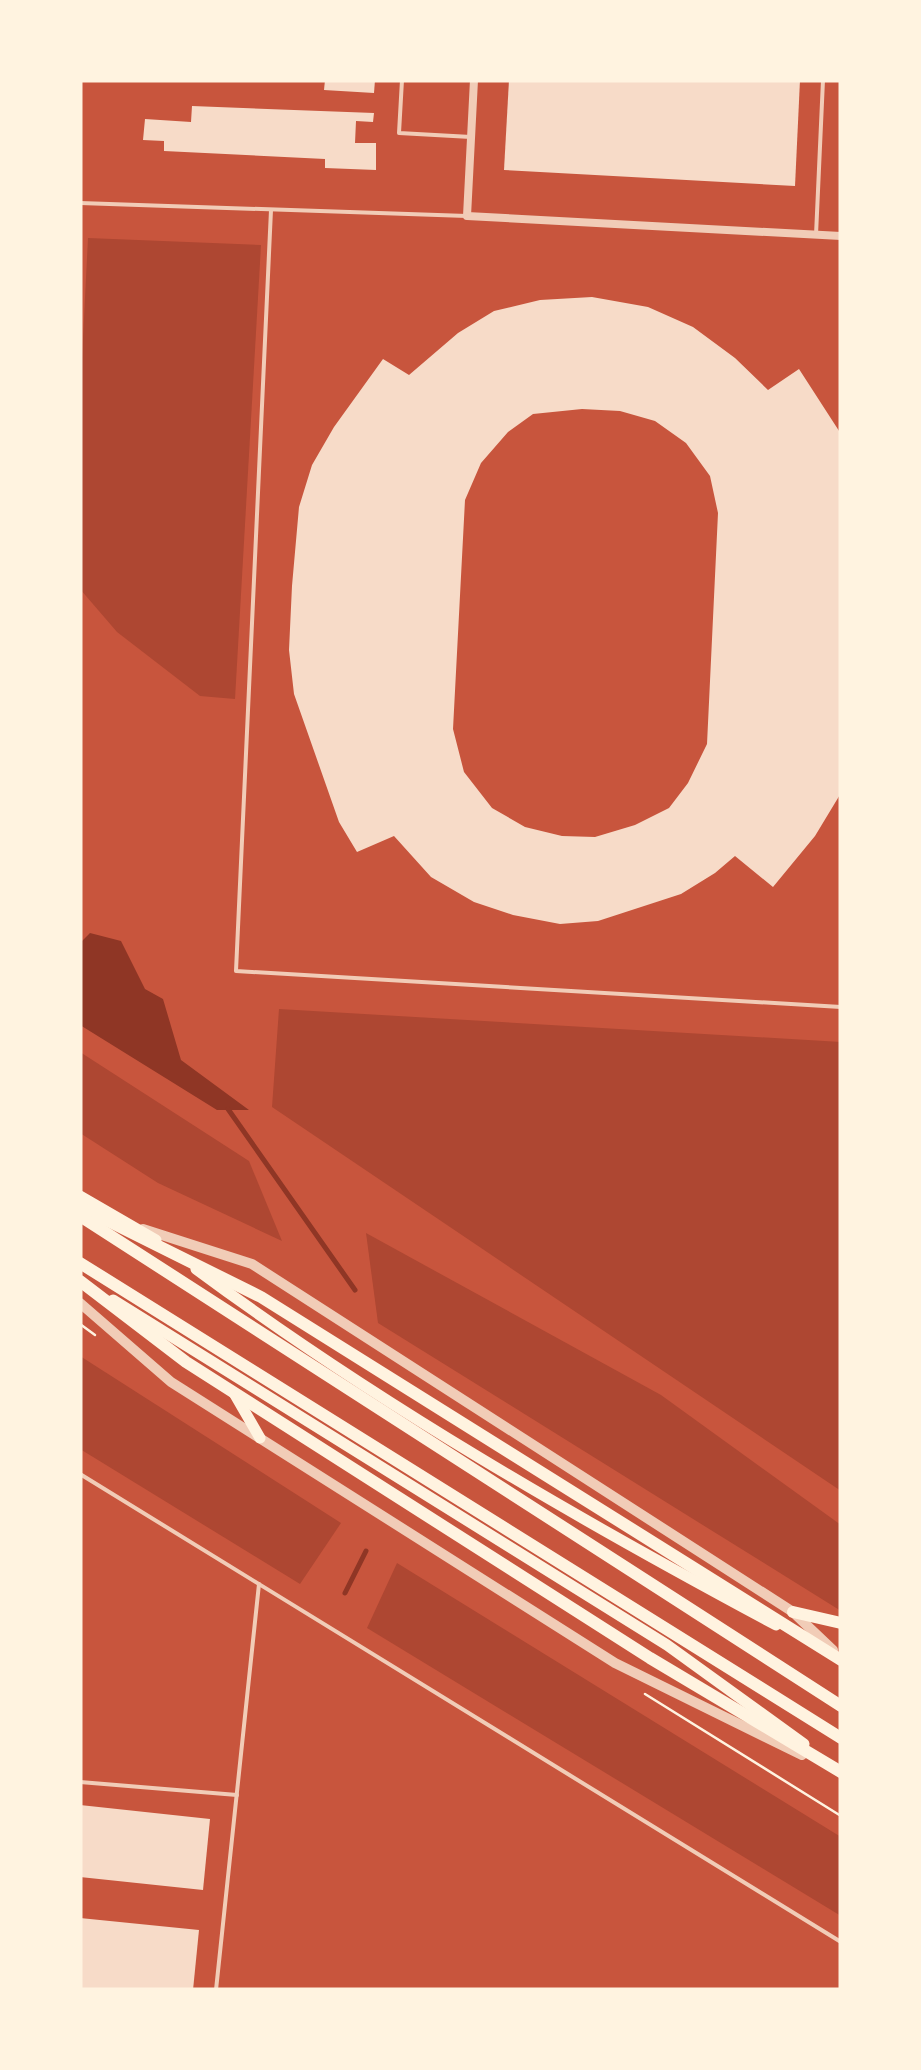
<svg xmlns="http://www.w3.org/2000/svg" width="921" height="2070" viewBox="0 0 921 2070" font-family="Signika,sans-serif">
	<rect width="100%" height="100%" fill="#c8553d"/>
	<g fill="#ae4732">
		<path d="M88 238 261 245 235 699 200 696 117 632 80 589V398Z"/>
		<path d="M279 1009 841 1042V1491L272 1107Z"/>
		<path d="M80 1052 249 1161 282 1241 158 1183 80 1133Z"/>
		<path d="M366 1233 661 1395 841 1525V1611L378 1323Z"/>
		<path d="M80 1356 341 1523 300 1584 80 1449Z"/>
		<path d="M397 1563 841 1837V1916L367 1628Z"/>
	</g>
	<path fill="#8f3625" d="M90 933 121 941 145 989 163 999 181 1060 249 1110H217L80 1025V943Z"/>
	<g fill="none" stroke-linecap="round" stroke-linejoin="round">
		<g stroke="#8f3625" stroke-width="5">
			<path d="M228 1109 355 1290"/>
			<path d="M345 1593 366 1551"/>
		</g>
	</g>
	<g fill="#f7dbc8" fill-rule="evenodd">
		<path d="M325 80H375L374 93 324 90Z"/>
		<path d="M509 80H800L795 186 504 170Z"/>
		<path d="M192 106 374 113 373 122 356 121 355 143H376V170L325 168V159L164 151V141L143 140 145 119 191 122Z"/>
		<path d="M592 297 648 307 693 327 735 358 768 390 799 369 841 434V793L815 836 773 887 735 856 715 873 681 894 598 921 560 924 513 915 474 902 431 877 394 836 357 852 339 822 294 694 289 650 292 586 299 507 312 465 334 427 383 359 409 375 458 333 494 311 540 300ZM582 409 620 411 655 421 686 443 710 476 718 513 707 744 688 783 669 808 635 825 595 837 562 836 525 827 492 808 464 772 453 729 465 500 481 463 508 432 533 414Z"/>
		<path d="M80 1805 210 1819 203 1890 80 1877Z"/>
		<path d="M80 1918 199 1930 193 1990H80Z"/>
	</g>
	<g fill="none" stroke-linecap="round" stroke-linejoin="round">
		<g stroke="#fff3e0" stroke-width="2.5">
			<path d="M80 1324 95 1335"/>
			<path d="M645 1694 841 1816"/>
		</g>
		<g stroke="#f1ccb7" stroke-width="4">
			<path d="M402 80 399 133 471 137"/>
			<path d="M80 203 467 216"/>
			<path d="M271 210 236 971 841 1007"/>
			<path d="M816 235 823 80"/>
			<path d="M80 1474 841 1942"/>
			<path d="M80 1782 237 1795"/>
			<path d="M216 1990 259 1584"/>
		</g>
		<path stroke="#f1ccb7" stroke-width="8" d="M474 80 467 216 841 236"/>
		<g stroke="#f1ccb7" stroke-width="10">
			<path d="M143 1229 252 1264 793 1612 833 1650"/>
			<path d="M80 1303 171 1382 615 1663 802 1755"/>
		</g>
		<g stroke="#fff3e0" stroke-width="11">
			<path d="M80 1196 156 1240"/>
			<path d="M196 1269C378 1404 576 1518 776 1625"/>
			<path d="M113 1300 667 1645 804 1744"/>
			<path d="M234 1393 260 1438"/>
		</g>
		<path stroke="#fff3e0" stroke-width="12" d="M793 1612 841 1623"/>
		<g stroke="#fff3e0" stroke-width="12">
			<path d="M80 1207 261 1297 841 1660"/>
			<path d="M80 1216 841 1706"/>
			<path d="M80 1263 841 1738"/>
			<path d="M80 1281 186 1362 650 1658 841 1772"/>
		</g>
	</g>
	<rect width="921" height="2070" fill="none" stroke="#fff3e0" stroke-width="165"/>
</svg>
